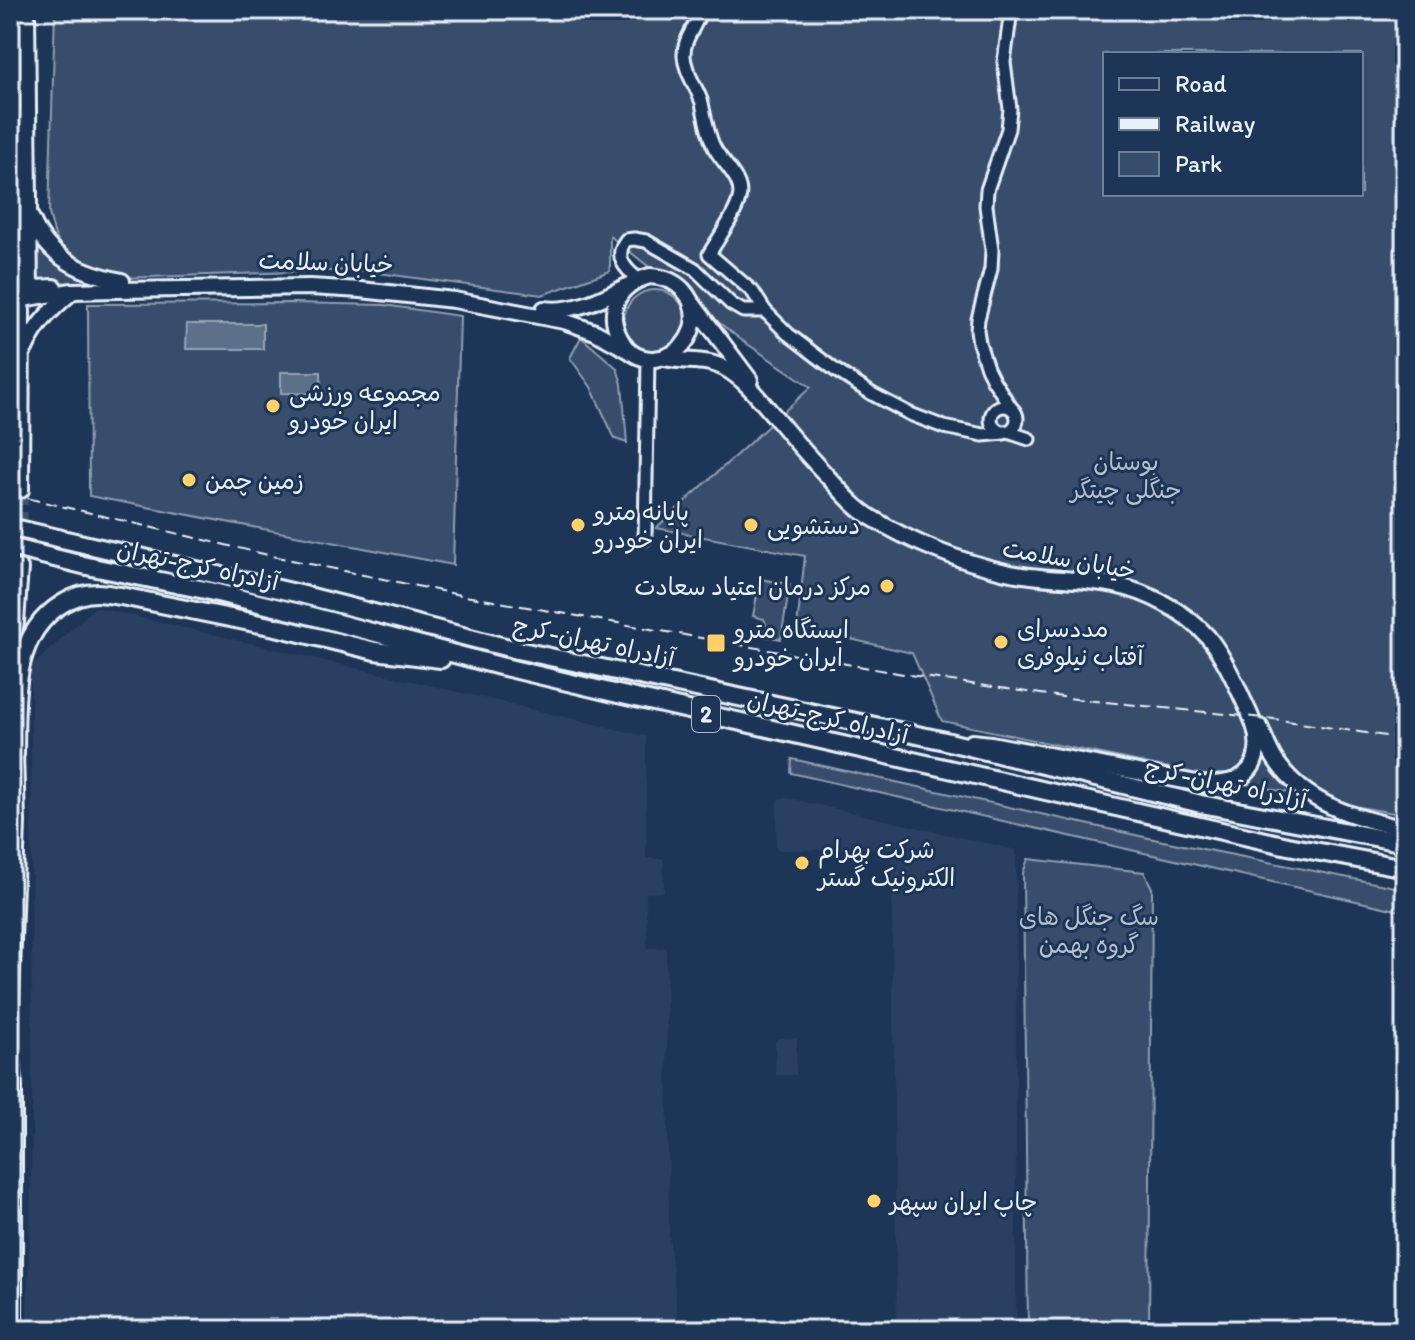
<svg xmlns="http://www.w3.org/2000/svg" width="1415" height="1340" viewBox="0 0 1415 1340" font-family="Itim,'Playpen Sans Arabic',sans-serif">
	<rect width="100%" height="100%" fill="#1d3557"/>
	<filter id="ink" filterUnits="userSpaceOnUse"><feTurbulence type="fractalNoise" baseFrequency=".0125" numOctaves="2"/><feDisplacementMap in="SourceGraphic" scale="16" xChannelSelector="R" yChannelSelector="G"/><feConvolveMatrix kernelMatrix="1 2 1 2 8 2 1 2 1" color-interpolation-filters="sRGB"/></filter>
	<g filter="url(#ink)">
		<g fill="#2a4162">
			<path d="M95 607 646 736V858L663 859 664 892 646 893 647 948H666L669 1235 679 1330H27L32 1141 31 667Z"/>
			<path d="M779 798H788L1016 850V1330H897L891 849 779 850 776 847 777 801Z"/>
			<path d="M779 1038H797L796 1075H776L775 1042Z"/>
		</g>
		<g fill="#374d6c" stroke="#909fb2" stroke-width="2" fill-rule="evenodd">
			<path d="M55 10H1405V815L1348 805 942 721 912 653 797 627 805 556 656 528 811 387 740 339 610 236V271L542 295 356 270 120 278C97 271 67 262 56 238 53 230 51 221 49 213ZM1105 54H1361V194H1105Z"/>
			<path d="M32 229C44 259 62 271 91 282L35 283Z"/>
			<circle cx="655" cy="321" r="31"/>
			<path d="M293 303 384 305 460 316 453 565 89 496 88 304Z"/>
			<path d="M581 337 617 368 622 384 627 443 615 439 591 387 570 358Z"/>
			<path d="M760 579 790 584 781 639 765 636 767 627 764 619 753 616Z"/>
			<path d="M792 759 1158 840 1405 889V912L791 773Z"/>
			<path d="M1028 859 1144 872 1152 888 1149 1330H1028L1023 873Z"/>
		</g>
		<g fill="#5d7089" stroke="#95a4b5" stroke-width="2">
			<path d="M187 324H263V349H186Z"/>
			<path d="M281 372H321V394L281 393Z"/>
		</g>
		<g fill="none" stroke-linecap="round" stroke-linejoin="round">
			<path stroke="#3b516f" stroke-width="14" stroke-dasharray="14 7" stroke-linecap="butt" d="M20 568 21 490"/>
			<defs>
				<g id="minor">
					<path d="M700 10C697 27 683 38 684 56 685 73 697 87 702 103 705 117 707 131 713 145 720 162 745 179 739 199 736 214 718 239 709 254L753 292 765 311 788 334 835 370 872 394 910 414 944 427 983 435 1004 433"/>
					<path d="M1011 10 1004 62 1010 109 1008 129 987 190 986 206 992 250 991 269 978 319 977 330 979 343 987 368 993 380 1012 409"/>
					<path d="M638 279C624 268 614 256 626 240L634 239 646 241 695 269 731 304 743 311H765"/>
					<circle cx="1004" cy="419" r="13"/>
					<path d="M1008 432 1029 439"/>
					<path d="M645 539 648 360"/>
				</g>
				<g id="major">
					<path d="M27 10 30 296"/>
					<path d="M10 80 16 135 18 289 22 311 21 490"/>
					<path d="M32 219C48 259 83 273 122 281"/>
					<path d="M650 276C710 280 705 354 654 359 641 360 629 353 623 343 604 313 616 285 650 276Z"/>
					<path d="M18 289 54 287"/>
					<path d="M690 300 750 380"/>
					<path d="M10 301 72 291 117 290 310 287 361 290 454 300 564 321 595 332 628 350"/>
					<path d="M544 309C574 313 601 299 627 286"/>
					<path d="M25 349C36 324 52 309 72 292"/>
					<path d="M665 358C685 363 706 358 724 368 745 379 761 401 776 418 793 439 810 458 828 477 842 492 855 508 872 518 913 543 959 561 1006 572 1042 580 1079 578 1114 585 1148 592 1185 611 1208 637 1222 654 1232 675 1241 695 1249 713 1260 731 1257 751 1253 781 1226 785 1201 784L991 744 972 742"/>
					<path d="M10 655 16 622 20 568"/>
					<path d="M1260 727C1265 738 1269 751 1276 761 1307 806 1355 817 1405 829"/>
					<path d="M14 1330V1086L10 1030 17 822 15 754"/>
				</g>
				<g id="highway">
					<path d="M10 527 300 594 517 650 941 740 1201 804 1405 843"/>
					<path d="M10 547 87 566 205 590 304 614 500 666 618 694 1288 846 1405 868"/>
					<path d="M15 754C16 701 11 635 62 604 73 597 84 593 97 593 105 593 113 595 121 596L280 628 375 651 441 659"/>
				</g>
			</defs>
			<use href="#minor" stroke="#e8f1f8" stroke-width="17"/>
			<use href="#major" stroke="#e8f1f8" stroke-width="20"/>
			<use href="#highway" stroke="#e8f1f8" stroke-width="22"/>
			<use href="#minor" stroke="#1d3557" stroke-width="11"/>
			<use href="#major" stroke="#1d3557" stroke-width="14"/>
			<use href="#highway" stroke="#1d3557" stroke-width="16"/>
			<path stroke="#e8f1f8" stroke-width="2" stroke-dasharray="12 6" stroke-linecap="butt" d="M10 494 272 556 460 595 903 674 1076 699 1274 719 1405 739"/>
		</g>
	</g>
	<g fill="#ffd166" stroke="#1d3557" stroke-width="3">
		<circle cx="273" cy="406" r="8"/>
		<circle cx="189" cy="480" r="8"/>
		<circle cx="578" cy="525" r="8"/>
		<circle cx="751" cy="525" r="8"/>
		<circle cx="887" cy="586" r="8"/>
		<circle cx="1001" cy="642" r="8"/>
		<rect x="706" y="633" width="20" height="20" rx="4"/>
		<circle cx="802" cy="863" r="8"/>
		<circle cx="874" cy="1201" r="8"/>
	</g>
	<g text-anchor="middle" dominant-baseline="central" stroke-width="6" stroke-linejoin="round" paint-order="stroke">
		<rect fill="#1d3557" stroke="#abb9c8" stroke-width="2" x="692" y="696" width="28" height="36" rx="6"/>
		<g font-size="22" font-weight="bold" fill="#e8f1f8">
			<text x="706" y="714">2</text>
		</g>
		<g font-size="24" fill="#e8f1f8" stroke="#1d3557">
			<text transform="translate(326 262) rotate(2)">خیابان سلامت</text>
			<text transform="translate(1069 559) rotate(10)">خیابان سلامت</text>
			<text transform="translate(198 565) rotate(12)">آزادراه کرج-تهران</text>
			<text transform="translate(594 641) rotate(12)">آزادراه تهران-کرج</text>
			<text transform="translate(828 717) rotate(13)">آزادراه کرج-تهران</text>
			<text transform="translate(1226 783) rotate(12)">آزادراه تهران-کرج</text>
		</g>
		<g font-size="24" fill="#e8f1f8" stroke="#1d3557" text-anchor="start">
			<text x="289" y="392">مجموعه ورزشی<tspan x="289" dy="28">ایران خودرو</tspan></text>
			<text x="205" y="480">زمین چمن</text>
			<text x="594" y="511">پایانه مترو<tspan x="594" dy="28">ایران خودرو</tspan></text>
			<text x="767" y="525">دستشویی</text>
			<text x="871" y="586" text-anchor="end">مرکز درمان اعتیاد سعادت</text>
			<text x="1017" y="628">مددسرای<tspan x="1017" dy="28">آفتاب نیلوفری</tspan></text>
			<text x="734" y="629">ایستگاه مترو<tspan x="734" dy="28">ایران خودرو</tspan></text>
			<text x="818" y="849">شرکت بهرام<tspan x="818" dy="28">الکترونیک گستر</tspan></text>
			<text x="890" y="1201">چاپ ایران سپهر</text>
		</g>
		<g font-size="24" fill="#b3c0ce" stroke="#1d3557">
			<text x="1126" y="461">بوستان<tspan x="1126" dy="28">جنگلی چیتگر</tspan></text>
			<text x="1089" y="916">سگ جنگل های<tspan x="1089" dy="28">گروه بهمن</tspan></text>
		</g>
	</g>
	<rect width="1415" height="1340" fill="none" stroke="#1d3557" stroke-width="40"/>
	<rect x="20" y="20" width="1375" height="1300" fill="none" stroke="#e8f1f8" stroke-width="3" filter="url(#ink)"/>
	<rect x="1103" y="52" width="260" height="144" fill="#1d3557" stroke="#6e8097" stroke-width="2"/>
	<rect x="1119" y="78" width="40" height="12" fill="#1d3557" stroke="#6e8097" stroke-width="2"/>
	<text x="1175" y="92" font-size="24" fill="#e8f1f8">Road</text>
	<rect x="1119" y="118" width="40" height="12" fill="#e8f1f8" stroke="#6e8097" stroke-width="2"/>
	<text x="1175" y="132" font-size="24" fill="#e8f1f8">Railway</text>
	<rect x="1119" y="152" width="40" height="24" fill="#374d6c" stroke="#6e8097" stroke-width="2"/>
	<text x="1175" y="172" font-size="24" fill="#e8f1f8">Park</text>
</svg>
